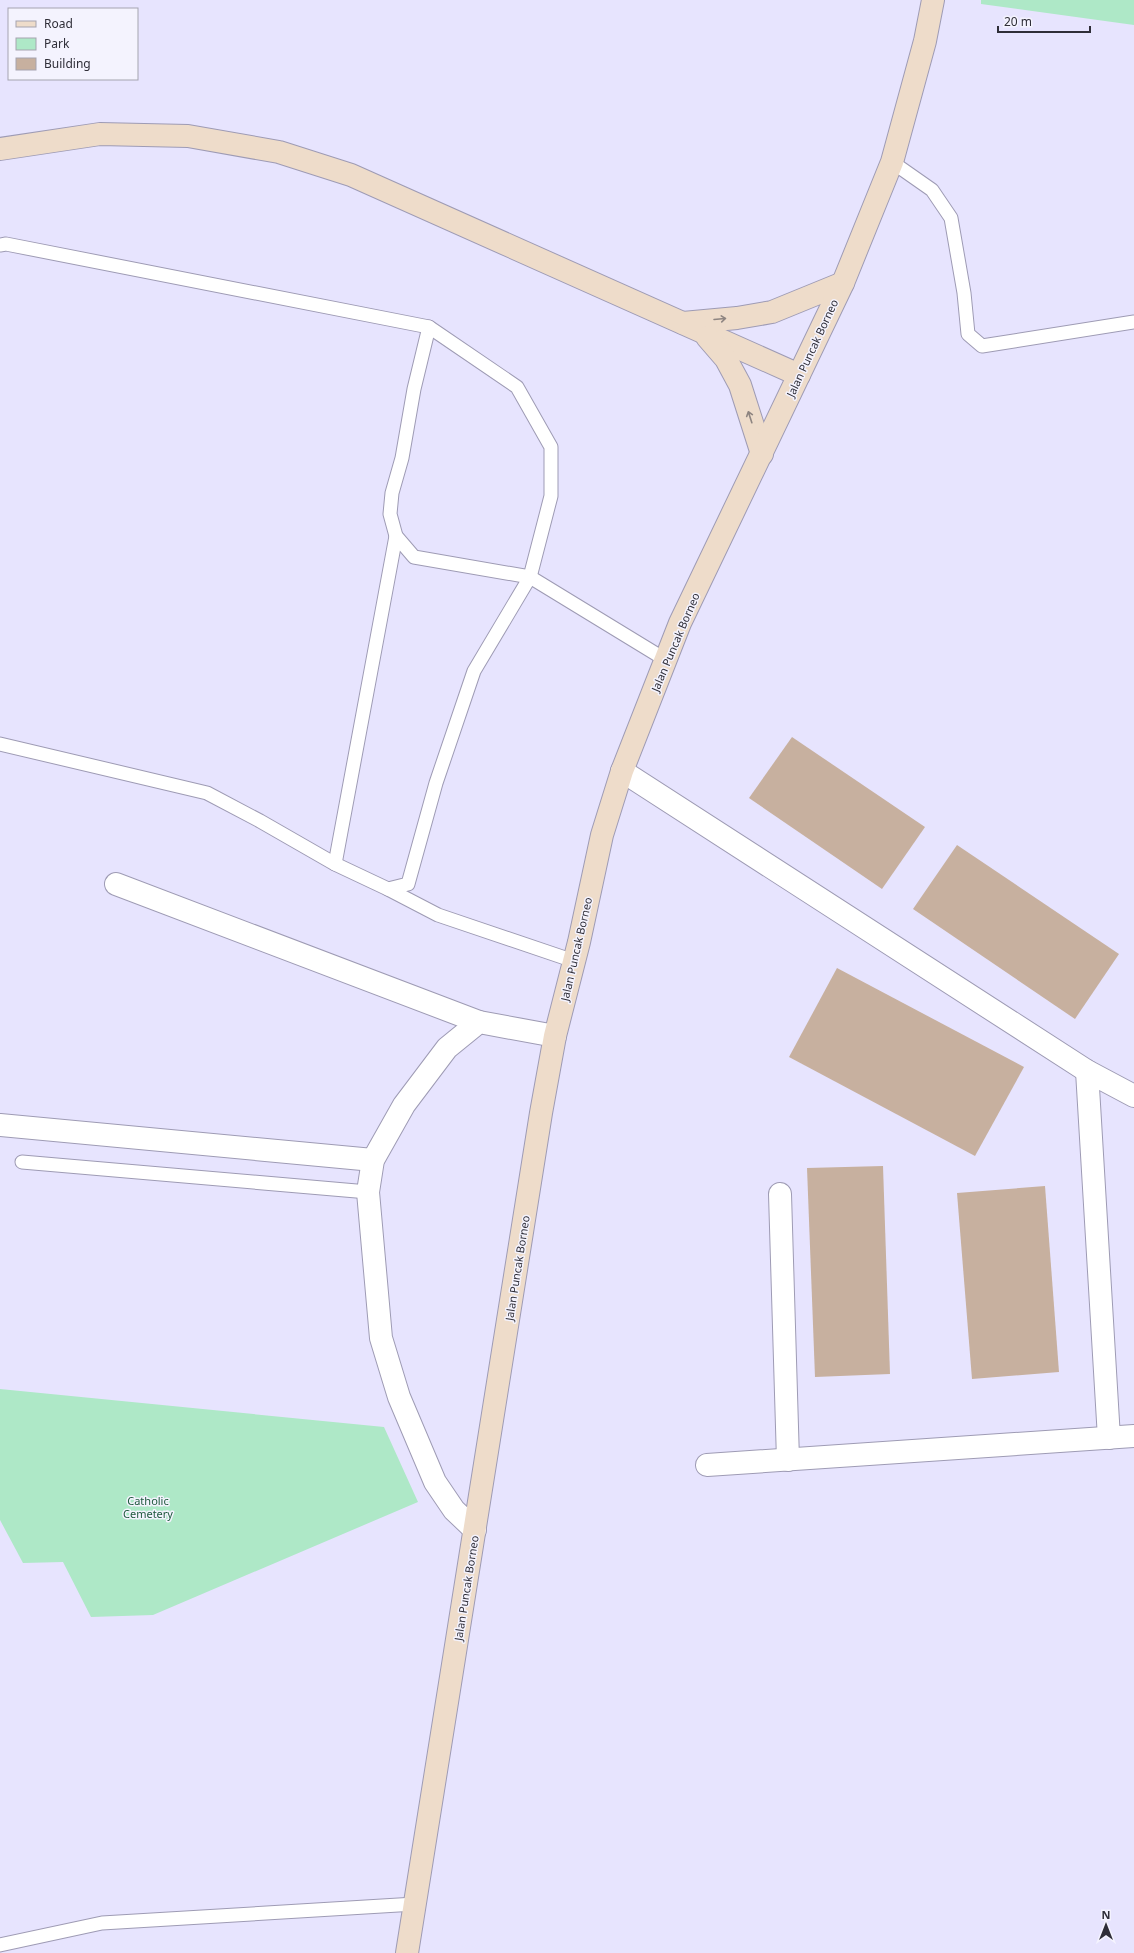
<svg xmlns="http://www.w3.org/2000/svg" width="1134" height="1953" viewBox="0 0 1134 1953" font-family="'Noto Sans',sans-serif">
	<rect width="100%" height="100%" fill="#e7e4fe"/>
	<g fill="#aee8c7">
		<path d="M981 0H1134V25L981 4Z"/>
		<path d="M0 1389 384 1427 418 1502 153 1615 91 1617 63 1562 23 1563 0 1520Z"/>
	</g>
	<g fill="#c7b09f">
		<path d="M792 737 925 827 882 889 749 798Z"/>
		<path d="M957 845 1119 954 1075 1019 913 909Z"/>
		<path d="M837 968 1024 1067 975 1156 789 1057Z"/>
		<path d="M883 1166 890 1374 815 1377 807 1168Z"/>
		<path d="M1045 1186 1059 1372 972 1379 957 1193Z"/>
	</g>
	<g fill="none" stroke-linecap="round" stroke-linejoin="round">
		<defs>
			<g id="lane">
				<path d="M892 162 932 190 951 218 964 293 968 334 982 346 1134 322"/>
				<path d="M0 245 6 244 429 327 517 387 551 447V496L530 577 474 671 436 783 408 884 388 889 335 864 260 821 207 793 0 744"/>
				<path d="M429 327 414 389 402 458 392 493 390 514 396 536 414 557 530 577 666 660"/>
				<path d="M335 864 396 536"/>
				<path d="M388 889 438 915 574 961"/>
				<path d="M22 1162 368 1192"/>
				<path d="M0 1945 102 1923 415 1904"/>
			</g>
			<g id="street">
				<path d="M622 771 1087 1071 1134 1096"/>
				<path d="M116 884 479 1022"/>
				<path d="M1087 1071 1109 1438"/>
				<path d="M0 1125 373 1160"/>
				<path d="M780 1194 788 1460"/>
				<path d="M707 1465 1134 1436"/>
				<path d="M475 1530 454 1510 435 1482 399 1397 381 1338 368 1192 373 1160 404 1105 447 1048 479 1022 555 1036"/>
			</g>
			<g id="secondary">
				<path d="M0 149 100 134 188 136 279 152 351 175 799 375"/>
				<path d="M683 323 737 318 772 312 843 283"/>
				<path d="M707 337 726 359 740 385 762 454"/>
				<path d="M407 1953 541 1113 555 1036 579 942 602 835 622 771 680 623 843 283 892 162 925 41 933 0"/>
			</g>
		</defs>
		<use href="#lane" stroke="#9e9bb4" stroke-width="15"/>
		<use href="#street" stroke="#9e9bb4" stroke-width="24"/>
		<use href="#secondary" stroke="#9e9bb4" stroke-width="24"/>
		<use href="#lane" stroke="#fff" stroke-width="13"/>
		<use href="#street" stroke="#fff" stroke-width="22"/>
		<use href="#secondary" stroke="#eedcca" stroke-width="22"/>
	</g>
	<defs><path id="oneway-shaft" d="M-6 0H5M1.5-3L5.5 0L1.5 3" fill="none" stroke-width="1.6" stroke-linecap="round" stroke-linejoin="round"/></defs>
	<g stroke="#8e8581">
		<use href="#oneway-shaft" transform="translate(720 319) rotate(-5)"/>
		<use href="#oneway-shaft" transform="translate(750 417) rotate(-108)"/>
	</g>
	<g text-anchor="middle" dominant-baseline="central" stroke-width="3" stroke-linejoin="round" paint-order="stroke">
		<g font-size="11" fill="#2f2e38" stroke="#f4f3fe">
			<text transform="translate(812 348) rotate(-65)">Jalan Puncak Borneo</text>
			<text transform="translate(675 642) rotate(-67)">Jalan Puncak Borneo</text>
			<text transform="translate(576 949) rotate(-77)">Jalan Puncak Borneo</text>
			<text transform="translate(517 1268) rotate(-81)">Jalan Puncak Borneo</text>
			<text transform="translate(466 1588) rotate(-81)">Jalan Puncak Borneo</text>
		</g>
		<g font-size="11" fill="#1e593d" stroke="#f4f3fe">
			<text x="148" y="1500">Catholic<tspan x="148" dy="13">Cemetery</tspan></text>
		</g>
	</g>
	<rect x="8" y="8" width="130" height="72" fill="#f4f3fe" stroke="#a5a4af"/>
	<rect x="16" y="21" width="20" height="6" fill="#eedcca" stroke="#a5a4af"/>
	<text x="44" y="28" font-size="12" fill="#2f2e38">Road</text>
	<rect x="16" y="38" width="20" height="12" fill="#aee8c7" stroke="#a5a4af"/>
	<text x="44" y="48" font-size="12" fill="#2f2e38">Park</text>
	<rect x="16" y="58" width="20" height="12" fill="#c7b09f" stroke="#a5a4af"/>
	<text x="44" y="68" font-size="12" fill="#2f2e38">Building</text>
	<g transform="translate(1106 1925)" stroke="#f4f3fe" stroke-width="3" paint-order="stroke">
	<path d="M0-3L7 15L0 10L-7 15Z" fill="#2f2e38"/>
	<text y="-6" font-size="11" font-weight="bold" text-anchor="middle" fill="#2f2e38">N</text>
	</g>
	<path d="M998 26v6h92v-6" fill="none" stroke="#2f2e38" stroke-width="2"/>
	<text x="1004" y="26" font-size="12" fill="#2f2e38" stroke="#f4f3fe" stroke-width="3" paint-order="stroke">20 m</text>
</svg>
